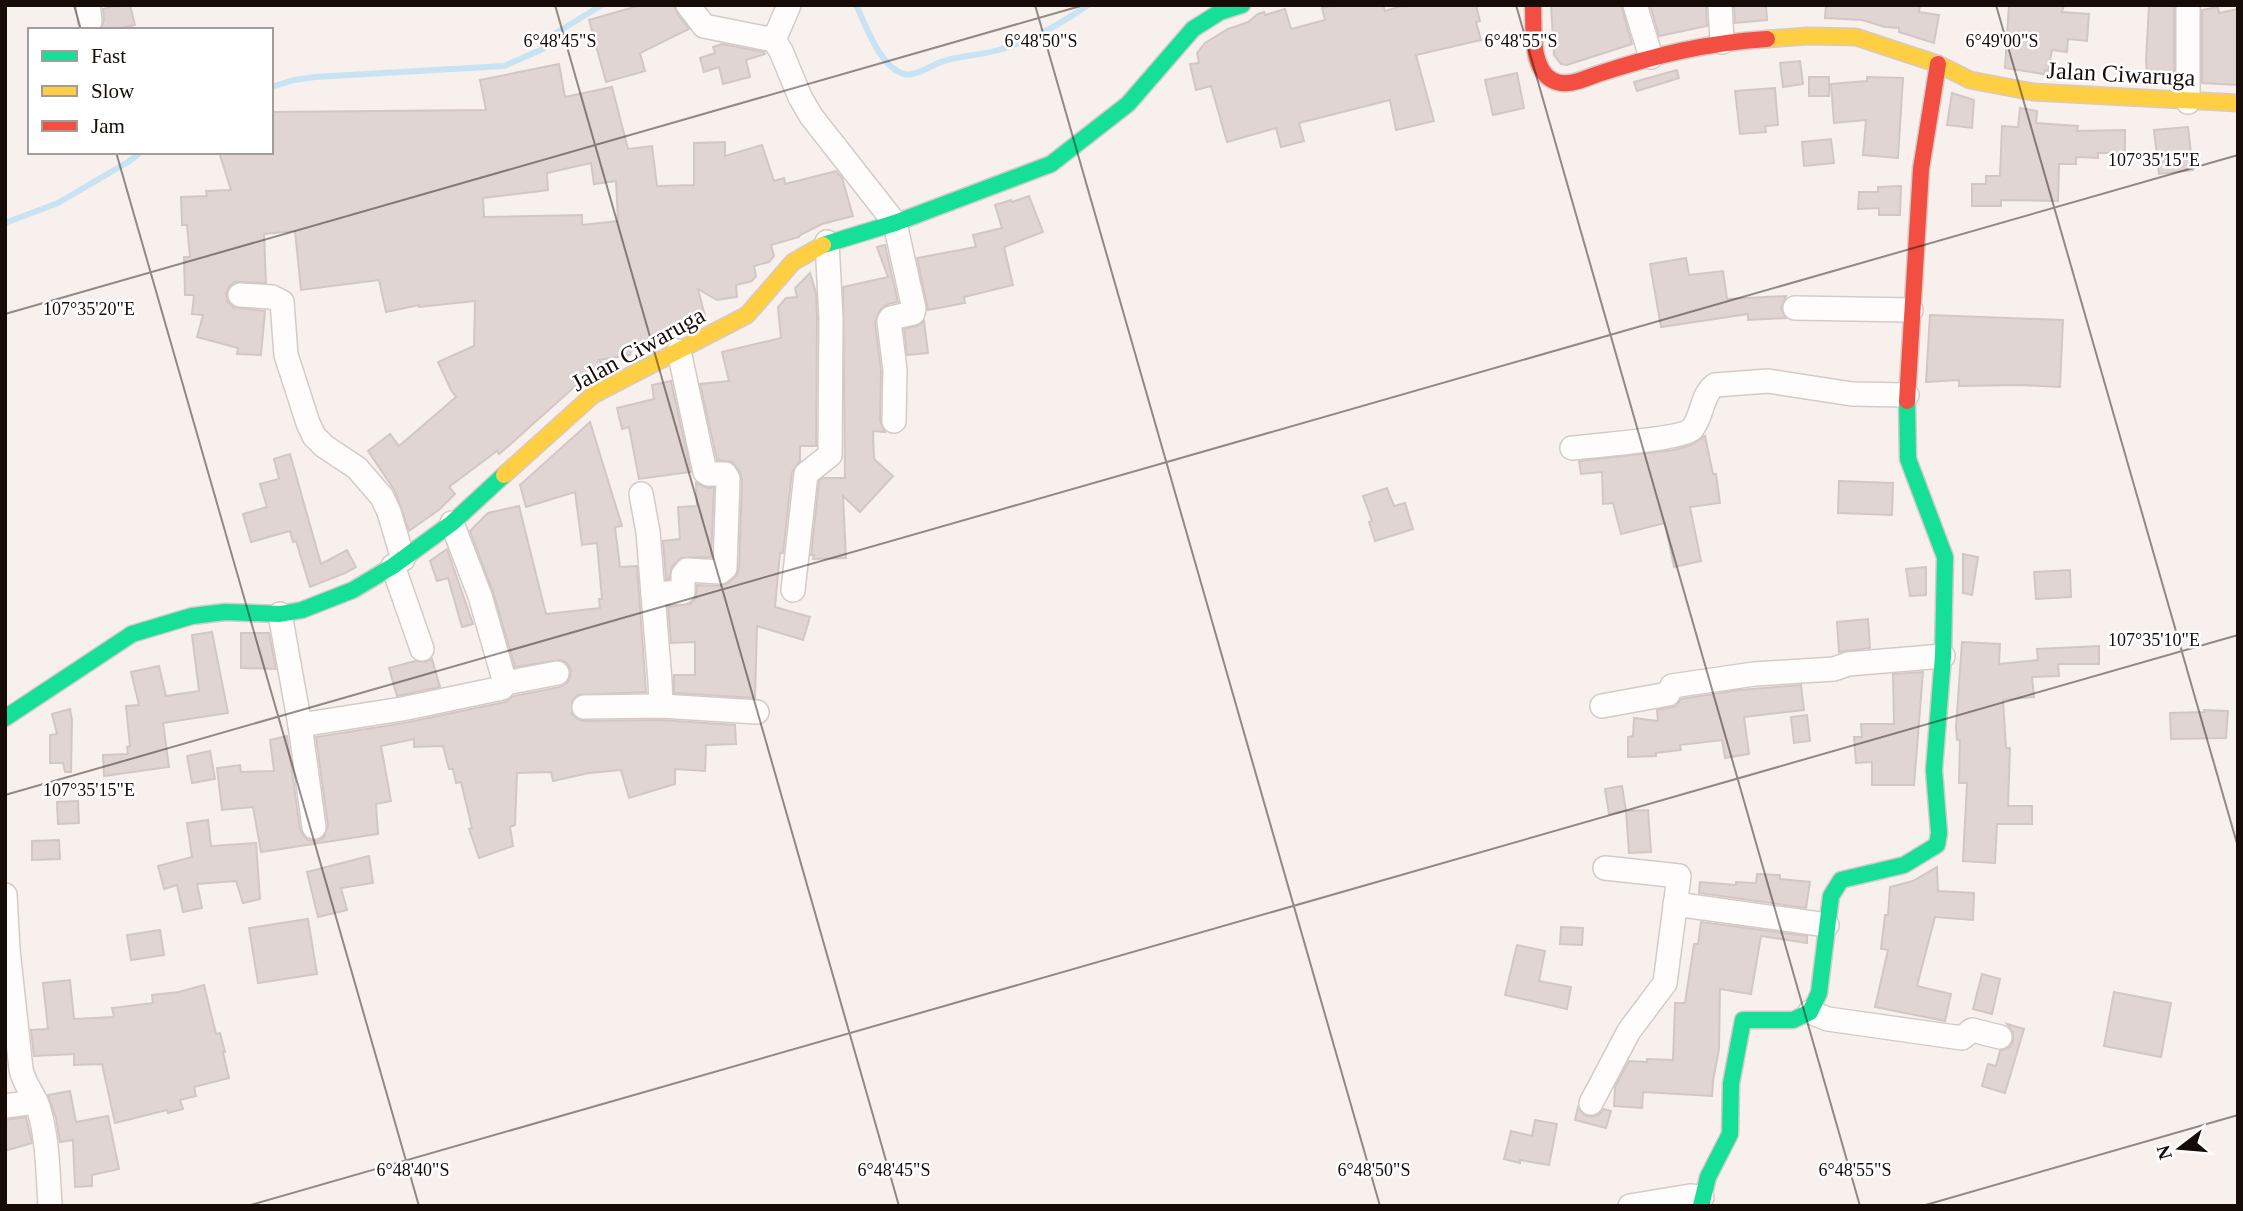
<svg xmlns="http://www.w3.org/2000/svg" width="2243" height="1211" viewBox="0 0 2243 1211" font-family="Georgia,serif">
	<rect width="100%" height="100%" fill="#f8f0ed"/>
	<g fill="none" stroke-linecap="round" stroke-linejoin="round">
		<g stroke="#c8e3f3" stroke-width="6">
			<path d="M856 5C866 25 880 68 904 74 916 77 933 64 944 61 963 55 984 55 1002 49 1033 40 1062 23 1088 5"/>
			<path d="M271 87 294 80 315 77 504 66 543 49 556 33 602 5"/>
			<path d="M5 223 58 203 128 162 141 152"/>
		</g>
	</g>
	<g fill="#e0d5d3" stroke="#d3c7c5" stroke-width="2" fill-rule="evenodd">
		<path d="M118 5H130L135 25 113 30H100L104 20 103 9Z"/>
		<path d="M641 5H674L677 13 689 29 640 53 645 71 606 82 589 20Z"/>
		<path d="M1333 5H1383L1385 11 1405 5H1476L1480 21 1476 22 1481 40 1416 55 1434 121 1396 130 1390 100 1299 123 1304 141 1281 147 1276 128 1227 142 1211 86 1196 90 1190 64 1199 63 1197 53 1205 43 1228 29 1248 22 1258 14 1264 12 1265 15 1285 9 1291 29 1325 20 1322 8Z"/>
		<path d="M1551 5H1621L1632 44 1567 65 1561 64 1554 55Z"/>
		<path d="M1650 5H1706L1707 26 1659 36Z"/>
		<path d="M1734 5H1766L1767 20 1735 23Z"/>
		<path d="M1826 5H1920L1919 12 1939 15 1934 43 1899 32V28L1885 27 1862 20 1825 18Z"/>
		<path d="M2009 5H2064L2062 12 2089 14 2087 41 2068 39 2067 52 2052 50 2048 71 2045 70 2044 74 2005 68Z"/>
		<path d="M2149 5H2174V81L2148 80 2146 61Z"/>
		<path d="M2218 7 2219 13 2238 9V85L2202 83V10Z"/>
		<path d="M722 44 764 52 765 54 746 60 750 77 723 84 719 67 704 72 700 58 715 53 713 47Z"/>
		<path d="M1800 61 1803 84 1783 87 1780 63Z"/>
		<path d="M559 64 565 97 612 87 628 149 652 146 657 186 694 185V143L725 142V156L762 145 774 181 784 178 785 184 836 171 842 178 853 216 822 224 800 235 799 237 771 245 774 256 769 262 754 266 756 276 752 281 736 285 737 297 717 300 698 289 705 316 662 339 652 341V343L644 348 631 350 630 355 599 360 606 368 581 381 505 449 499 454 497 451 449 487 455 494 440 509 409 531 395 491 368 451 390 434 399 446 456 397 451 390 438 362 474 346 475 301 419 307V305L386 312 379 280 301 290 295 231 264 234 266 283 234 282 229 287 226 293 227 301 233 307 265 311 261 355 237 354 238 348 197 337 203 315 192 314 194 295H185L184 257H190L187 225H182L181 197 207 196 206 191 231 190 219 152H271V112L486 110 480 80ZM591 163 594 184 616 181 618 221 582 225V215L484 217 483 198 548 190 547 173Z"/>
		<path d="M1677 70 1679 78 1637 91 1634 82Z"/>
		<path d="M1517 73 1524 108 1493 115 1485 80Z"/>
		<rect x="1809" y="77" width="20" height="19"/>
		<path d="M1867 77 1903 78 1898 158 1863 155 1866 120 1834 123 1831 84 1867 81Z"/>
		<path d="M1775 88 1778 125 1765 126 1766 132 1740 134 1735 91Z"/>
		<path d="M1952 93 1974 100 1972 128 1947 125Z"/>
		<path d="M2020 108 2037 111 2036 123 2078 126 2077 131 2125 130V153H2098V158L2076 157V164H2059L2058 201 2001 200V206H1972V184H1986V176H2000L2002 126 2018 127Z"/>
		<path d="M2188 127 2193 170 2159 174 2154 130Z"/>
		<path d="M1831 139 1834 163 1804 166 1802 142Z"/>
		<path d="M1901 186 1900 215H1879V208L1858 209 1859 192H1878V187Z"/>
		<path d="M1029 196 1043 232 1004 247 1013 285 964 297 965 303 928 310 917 258 976 247 973 235 1002 228 995 205 1011 200 1012 202Z"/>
		<path d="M885 245 898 302 888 304 880 310 875 322 881 371 880 421 885 432 873 431 874 459 893 476 860 512 843 496 846 558 813 559 814 555H811L819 481 823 478H845L843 287 888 277 877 247Z"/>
		<path d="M1686 258 1689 275 1723 271 1727 299 1786 296 1781 308 1786 318 1748 320V314L1661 327 1650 264Z"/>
		<path d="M810 273 816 293 817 318 816 446H800V461L792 472 783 553H780L775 607 810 617 803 640 757 626 755 698 674 693V675H695V642L671 643 668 607 690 604 696 598 697 585 719 586 728 583 737 575 739 568 742 479 740 472 732 462 717 460 700 384 729 381 722 352 781 338 778 307 786 298 797 297 795 288Z"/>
		<path d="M1930 315 2063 320 2060 387 2020 385 1959 386V380L1926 382Z"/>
		<path d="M924 321 928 353 907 355 904 329 917 326Z"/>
		<path d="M671 381 691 472 639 479 629 427 622 429 617 408 654 399 652 385Z"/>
		<path d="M590 422 622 526 615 527 620 567 637 566 646 692 577 695 572 701V714L577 719 584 721 661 720 735 725 736 744 706 745 705 771 675 769V784L629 798 621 770 589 773 553 781 551 772 517 773 515 825 510 827 513 846 479 858 469 829 472 828 461 782 456 783 453 769H449L443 746 414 747V739L381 746 391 801 376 804 378 834 261 852 253 807 222 810 217 768 240 765 241 772 274 771 270 740 287 736 300 829 303 835 308 840 317 841 323 838 328 826 316 737 404 723 505 702 514 696 560 687 567 683 570 677 571 670 567 663 561 660 515 667 493 592 470 531 488 513 519 506 546 614 600 608 599 599H602L597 543 582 545 575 492 526 507 520 485Z"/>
		<path d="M1705 436 1713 474H1716L1720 503 1690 507 1701 561 1674 567 1665 523 1621 534 1613 503 1603 504 1602 472 1581 474 1579 461 1674 450 1691 445Z"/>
		<path d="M290 454 321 564 347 550 356 567 345 573 310 587 296 541 293 542 290 531 251 542 243 514 267 507 260 484 279 479 274 459Z"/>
		<path d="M1839 481 1893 483 1892 515 1838 513Z"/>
		<path d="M696 483 707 488H714L711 557 681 558 672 567 669 579H666L663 541 680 539 678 507 697 506Z"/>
		<path d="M1387 488 1394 506 1405 503 1413 529 1375 541 1369 522 1372 521 1363 496Z"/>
		<path d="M447 549 473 624 462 627 448 578 437 581 430 561Z"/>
		<path d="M1963 554 1978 557 1972 595 1963 593Z"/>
		<path d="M1926 567V595L1910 596 1906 569Z"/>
		<path d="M2070 570 2071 597 2036 599 2034 572Z"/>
		<path d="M1868 619 1870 648 1839 652 1837 622Z"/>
		<path d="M212 632 228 713 163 723 169 767 104 776 103 755 128 754 127 747 130 746 126 706 139 705 131 672 159 666 166 696 199 691 192 635Z"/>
		<path d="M241 633H269L276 669 241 668Z"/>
		<path d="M1962 642 2000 644 1999 664 2038 660 2037 649 2099 646V664H2058L2059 676 2032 677 2034 697 2003 700 2006 748H2010L2008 806H2032V824H1997L1995 863 1963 861 1967 783H1959L1960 740H1957L1956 727Z"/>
		<path d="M432 659 440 687 397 696 389 668 415 661 426 662Z"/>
		<path d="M1923 672 1914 785H1872V762L1856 763 1854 737H1862L1861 724H1894L1893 674Z"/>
		<path d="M1801 685 1804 710 1744 717 1749 754 1725 758 1722 740 1680 745 1681 750 1656 753V756L1628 757V737L1633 736 1634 718 1658 721 1657 710 1676 706 1681 699 1739 690Z"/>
		<path d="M70 709 72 720 71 772H65L63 763H50V735L57 734 52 714Z"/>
		<path d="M2204 710 2228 711 2226 738 2171 739 2170 713 2204 712Z"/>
		<path d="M1807 715 1810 741 1794 743 1791 717Z"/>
		<path d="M210 751 215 779 192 783 187 756Z"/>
		<path d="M1622 786 1626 811 1609 814 1605 789Z"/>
		<path d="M78 801 79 823 58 824 57 802Z"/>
		<path d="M1648 810 1651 852 1629 853 1626 811Z"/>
		<path d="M208 820 211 846 256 843 260 899 243 903 236 881 197 884 202 908 183 912 177 885 164 889 158 866 192 857 187 823Z"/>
		<path d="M59 840 60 859 32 860V841Z"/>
		<path d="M369 856 373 883 341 888 347 910 318 917 307 872Z"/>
		<path d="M1937 867 1938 891 1974 893 1973 920 1935 917 1917 986 1951 994 1945 1021 1875 1007 1888 950 1881 949 1885 915H1888L1890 887 1913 881Z"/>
		<path d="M1757 874 1780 875V879L1810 882 1806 908 1699 893 1700 882 1736 885V882L1756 883Z"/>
		<path d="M308 919 317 974 258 983 249 928Z"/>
		<path d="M1701 922 1807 936V943L1761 936 1751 994 1720 989 1719 1049 1713 1081 1712 1096 1643 1092 1642 1108 1614 1106 1615 1087 1629 1061 1647 1062V1059L1673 1060 1675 1003H1685L1694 944H1698Z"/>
		<path d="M1561 927 1583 928 1582 945 1560 944Z"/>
		<path d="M160 930 164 955 131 960 127 935Z"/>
		<path d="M1517 945 1545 951 1539 981 1571 987 1567 1009 1505 995Z"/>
		<path d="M1982 974 2000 979 1992 1014 1973 1009Z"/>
		<path d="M70 980 74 1019 114 1017 112 1008 153 1003 152 995 179 992 204 985 216 1034 220 1033 225 1052H223L229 1078 194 1087 196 1096 180 1100 183 1109 168 1113 167 1110 115 1123 102 1064 74 1065V1054L34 1056 31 1030 48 1029 43 983Z"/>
		<path d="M2114 992 2171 1003 2161 1057 2104 1046Z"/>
		<path d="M2007 1024 2024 1029 2005 1093 1982 1086 1988 1064 1996 1066 2000 1051 2010 1047 2013 1041V1033Z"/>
		<path d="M70 1091 76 1122 108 1116 119 1169 92 1175V1186L75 1187 73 1140 60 1142 56 1118 48 1095Z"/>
		<path d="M1578 1107 1584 1115 1591 1117 1598 1115 1604 1109 1611 1111 1606 1128 1575 1120Z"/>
		<path d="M26 1117 32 1143 5 1151V1120Z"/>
		<path d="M1535 1120 1557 1124 1549 1165 1520 1160V1163L1504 1159 1511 1131 1532 1136Z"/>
	</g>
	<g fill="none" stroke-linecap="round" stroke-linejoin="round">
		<defs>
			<g id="street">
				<path d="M88 5 90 21"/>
				<path d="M688 5 704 26 774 40"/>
				<path d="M789 5 774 40 781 51 800 97 811 116 895 223 914 309 913 313 891 318 889 321 895 370 894 421"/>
				<path d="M1635 5 1651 57"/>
				<path d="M1720 5 1722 42"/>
				<path d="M2188 5V102"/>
				<path d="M240 295 272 297 282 302 286 355 308 423 314 436 324 446 357 468 382 497 389 512 403 559"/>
				<path d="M1795 308 1911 310"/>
				<path d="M1572 448C1591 446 1682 439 1692 429 1703 416 1701 395 1715 385L1768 381 1852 394 1907 395"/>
				<path d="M641 494 648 532 660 681 661 706"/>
				<path d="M452 523 480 596 505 683"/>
				<path d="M393 566 422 649"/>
				<path d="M793 590 806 474 830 455 831 318 827 242"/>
				<path d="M653 594 683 592V575L687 570 720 572 725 568 728 479 725 474H708L705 472 679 351"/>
				<path d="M280 614 300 725 314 827"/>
				<path d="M1602 706 1668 694 1672 686 1754 674 1834 669 1848 664 1943 656"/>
				<path d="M584 707 661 706 757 712"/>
				<path d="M300 725 402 709 502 688 505 683 557 673"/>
				<path d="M5 895 8 950 21 1069C24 1085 35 1095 39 1110 48 1140 48 1175 50 1206"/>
				<path d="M1675 904 1827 925"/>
				<path d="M1810 1012 1828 1019 1962 1038 1972 1030 2000 1037"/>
				<path d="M1591 1103 1629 1031 1665 983 1679 876 1605 868"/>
				<path d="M5 1106 36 1102"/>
				<path d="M1630 1206 1690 1196 1702 1197"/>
			</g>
			<g id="fast">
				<path d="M823 245 895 223 1051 164 1128 104 1193 29 1220 12 1242 5"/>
				<path d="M5 718 132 634 192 616 225 612 280 614 302 610 353 590 393 566 452 523 504 475"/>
				<path d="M1701 1206 1708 1177 1730 1134 1731 1084 1743 1020H1793L1810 1012 1819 993 1831 896 1841 880 1904 865 1937 845 1939 833 1934 770 1943 656 1945 557 1908 459 1907 401"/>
			</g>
			<g id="slow">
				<path d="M1767 39 1808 36 1856 37 1938 64 1970 80 2033 92 2238 103"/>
				<path d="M504 475 593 395 747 315 793 262 823 245"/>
			</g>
			<g id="jam">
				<path d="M1533 5C1534 27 1530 68 1552 80 1566 88 1584 79 1598 74 1656 55 1705 43 1767 39"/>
				<path d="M1907 401 1921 169 1938 64"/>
			</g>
		</defs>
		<use href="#street" stroke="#d5cbc6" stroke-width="26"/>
		<use href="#fast" stroke="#d5cbc6" stroke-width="19"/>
		<use href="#slow" stroke="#d5cbc6" stroke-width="19"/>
		<use href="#jam" stroke="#d5cbc6" stroke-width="19"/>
		<use href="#street" stroke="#fefdfc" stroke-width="23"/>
		<use href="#fast" stroke="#16e098" stroke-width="16"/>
		<use href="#slow" stroke="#ffcf43" stroke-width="16"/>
		<use href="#jam" stroke="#f24e42" stroke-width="16"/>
	</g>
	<path fill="none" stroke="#160b06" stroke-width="2" stroke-opacity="0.45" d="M74 5 81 30M555 5 899 1206M1035 5 1380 1206M1516 5 1860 1206M1996 5 2238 847M116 152 419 1206M5 314 1084 5M5 795 2238 155M247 1206 2238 635M1922 1206 2238 1115"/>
	<g text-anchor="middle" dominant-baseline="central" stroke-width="5" stroke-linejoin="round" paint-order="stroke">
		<g font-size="24" fill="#160b06" stroke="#fff">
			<text transform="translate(2121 74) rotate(3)">Jalan Ciwaruga</text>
			<text transform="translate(638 349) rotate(-29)">Jalan Ciwaruga</text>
		</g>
	</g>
	<g font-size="18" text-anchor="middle" fill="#160b06" stroke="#fff" stroke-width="5" stroke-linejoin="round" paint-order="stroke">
		<text x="560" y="47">6°48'45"S</text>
		<text x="1041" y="47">6°48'50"S</text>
		<text x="1521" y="47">6°48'55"S</text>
		<text x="2002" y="47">6°49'00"S</text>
		<text x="2154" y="166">107°35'15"E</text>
		<text x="89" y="315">107°35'20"E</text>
		<text x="2154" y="646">107°35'10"E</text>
		<text x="89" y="796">107°35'15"E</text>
		<text x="413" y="1176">6°48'40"S</text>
		<text x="894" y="1176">6°48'45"S</text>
		<text x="1374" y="1176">6°48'50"S</text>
		<text x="1855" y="1176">6°48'55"S</text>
	</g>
	<rect width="2243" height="1211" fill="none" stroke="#160b06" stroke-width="14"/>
	<rect x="28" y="28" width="245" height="126" fill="#ffffff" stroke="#a29d9b" stroke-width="2"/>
	<rect x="42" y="51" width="35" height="10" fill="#16e098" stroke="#a29d9b" stroke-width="2"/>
	<text x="91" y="63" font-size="21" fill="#160b06">Fast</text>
	<rect x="42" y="86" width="35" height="10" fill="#ffcf43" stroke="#a29d9b" stroke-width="2"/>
	<text x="91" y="98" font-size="21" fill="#160b06">Slow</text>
	<rect x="42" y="121" width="35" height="10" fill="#f24e42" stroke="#a29d9b" stroke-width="2"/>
	<text x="91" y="133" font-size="21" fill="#160b06">Jam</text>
	<g transform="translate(2180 1148) rotate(254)" stroke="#ffffff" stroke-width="5" paint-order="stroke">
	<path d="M0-5L12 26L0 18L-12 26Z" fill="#160b06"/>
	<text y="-10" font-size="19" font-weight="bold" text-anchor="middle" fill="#160b06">N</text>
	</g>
</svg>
